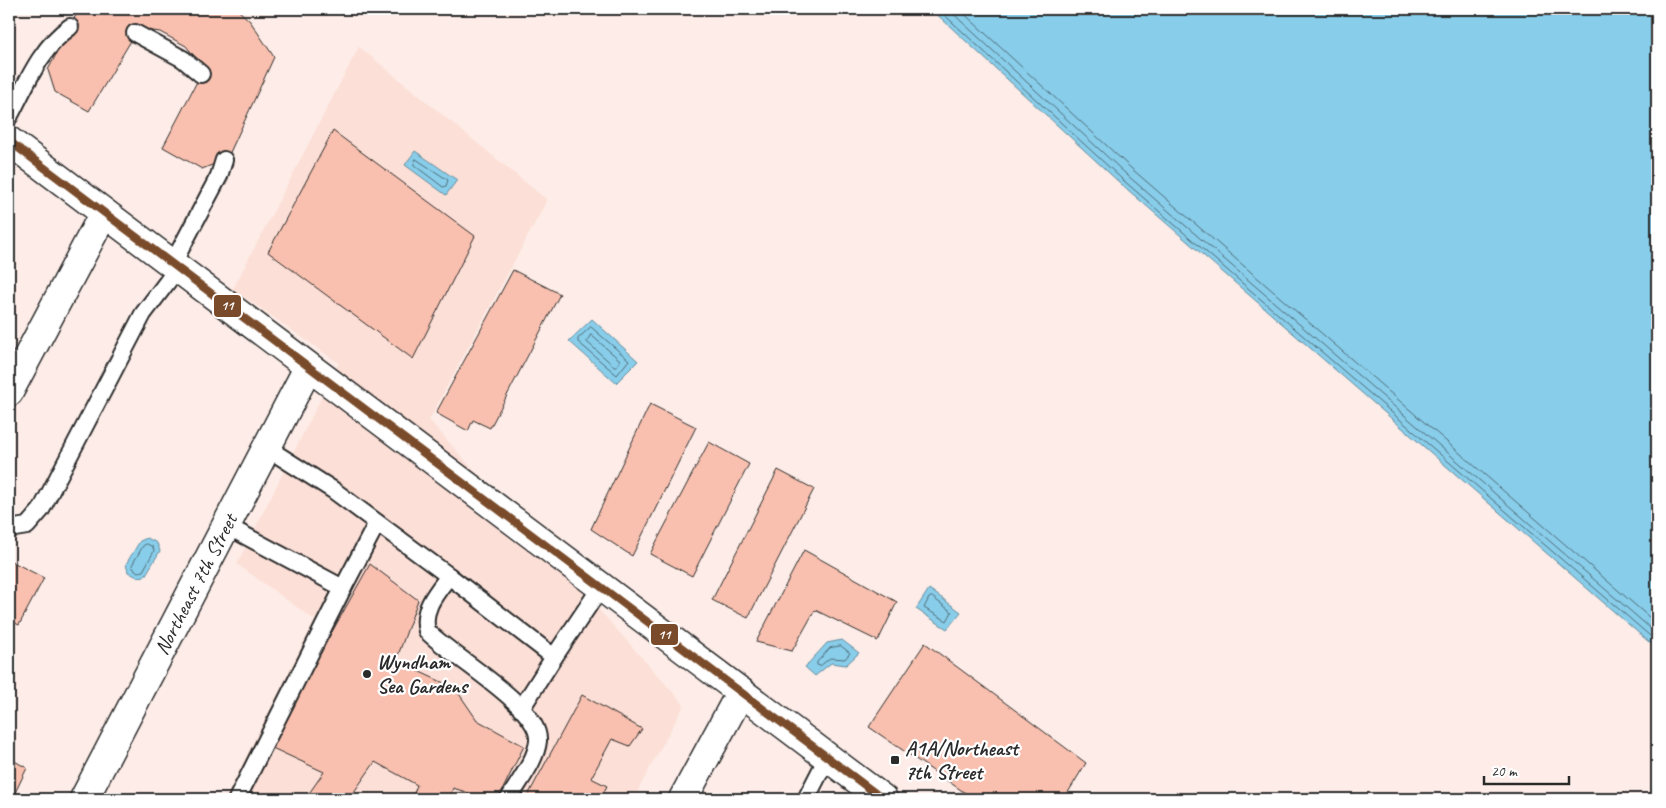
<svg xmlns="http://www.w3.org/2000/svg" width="1666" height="808" viewBox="0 0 1666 808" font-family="Caveat,sans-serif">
	<rect width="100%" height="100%" fill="#fdece7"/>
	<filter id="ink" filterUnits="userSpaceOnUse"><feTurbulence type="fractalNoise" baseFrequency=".02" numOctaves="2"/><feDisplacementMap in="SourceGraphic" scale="10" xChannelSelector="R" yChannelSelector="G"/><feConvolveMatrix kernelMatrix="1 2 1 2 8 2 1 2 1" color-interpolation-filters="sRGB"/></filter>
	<g filter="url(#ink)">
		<path fill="#fcdfd6" d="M359 47 547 200 429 420 684 705 633 799H225L315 620 237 564 339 363 233 289Z"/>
		<g fill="#88cdea" stroke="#638c9e">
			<path d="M931 9H1657V649L1120 183Z"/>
			<path d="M415 151 457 180 446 195 405 165Z"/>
			<path d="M592 319 638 361 616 383 569 341Z"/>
			<path d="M147 538 157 543 160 551 145 576 137 577 128 572 126 564 140 541Z"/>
			<path d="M929 589 961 612 947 629 916 609Z"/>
			<path d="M842 640 859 653 846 665 831 663 815 676 805 667 827 643Z"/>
		</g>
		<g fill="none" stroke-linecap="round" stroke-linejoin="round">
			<g stroke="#506c77" stroke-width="1">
				<path d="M938 9 1123 180 1657 642"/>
				<path d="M948 9 1127 175 1657 634"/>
				<path d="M959 9 1132 169 1657 624"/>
				<path d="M416 159 448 180 446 186 443 187 414 165Z"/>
				<path d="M591 327 629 360 617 375 578 342V339Z"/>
				<path d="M591 335 620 360 617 366H614L587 342Z"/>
				<path d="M147 544 153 547 154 551 143 571 138 572 133 568 132 565 143 546Z"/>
				<path d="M932 597 952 612 947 621 924 608 929 598Z"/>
				<path d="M841 646 850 653 845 659 830 658 820 666 817 665V662L830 648Z"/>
			</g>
		</g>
		<g fill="#f9c0af" stroke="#2b2b2b">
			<path d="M79 9H237L250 21 274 57 227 159 202 169 163 147 204 68 186 46 160 32 138 29 89 111 55 92 48 70Z"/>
			<path d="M333 131 475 236 413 359 268 252Z"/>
			<path d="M513 270 560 294 490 428 473 420 468 431 436 413Z"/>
			<path d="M650 404 696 427 632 556 591 529Z"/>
			<path d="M709 442 749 464 692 576 650 554Z"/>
			<path d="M778 470 814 489 748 618 712 600Z"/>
			<path d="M804 550 897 602 878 641 815 610 792 651 756 642Z"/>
			<path d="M9 560 44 578 19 625 9 620Z"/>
			<path d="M370 564 418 600 396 661 455 688 477 720 524 746 498 799H488L453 788 449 799H412L417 785 375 762 349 799H305L324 772 268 746Z"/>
			<path d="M925 643 1086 763 1064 799H974L869 727Z"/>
			<path d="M582 695 642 729 630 746 612 739 591 778 607 786 600 799H526Z"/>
			<path d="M9 758 27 768 12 799 9 798Z"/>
		</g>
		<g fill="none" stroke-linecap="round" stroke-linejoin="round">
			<defs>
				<g id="service">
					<path d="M135 33 183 59 201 74"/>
					<path d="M9 117C26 85 40 48 70 27"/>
					<path d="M172 265 219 176 224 160"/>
					<path d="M267 448 333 490 449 576"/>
					<path d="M9 525 15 528 27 526 41 510 143 314 177 269"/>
					<path d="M227 526 343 588 377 523"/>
					<path d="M554 657 601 587"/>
					<path d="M237 799 343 588"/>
					<path d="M509 799C518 782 536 761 538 741 541 706 450 656 427 631 421 609 437 592 449 576L554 657 521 709"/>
					<path d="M806 799 827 758"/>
				</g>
				<g id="minor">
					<path d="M9 392 104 213"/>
					<path id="s1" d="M84 799 308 368"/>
					<path d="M683 799 741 692"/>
				</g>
				<path id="secondary" d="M9 141 883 799"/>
			</defs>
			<use href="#service" stroke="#2b2b2b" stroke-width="20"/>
			<use href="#minor" stroke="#2b2b2b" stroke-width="31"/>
			<use href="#secondary" stroke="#2b2b2b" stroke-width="31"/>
			<use href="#service" stroke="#fff" stroke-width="16"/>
			<use href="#minor" stroke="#fff" stroke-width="28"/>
			<use href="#secondary" stroke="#fff" stroke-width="28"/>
			<defs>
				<path id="bus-1" d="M9 141 883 799"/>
			</defs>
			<use href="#bus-1" stroke="#fff" stroke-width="11"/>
			<use href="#bus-1" stroke="#7a4b2a" stroke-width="8"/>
		</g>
	</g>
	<g fill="#2b2b2b" stroke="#fff" stroke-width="2">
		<circle cx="367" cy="674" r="5"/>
		<rect x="890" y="755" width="10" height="10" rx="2.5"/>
	</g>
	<g text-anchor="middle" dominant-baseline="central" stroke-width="4.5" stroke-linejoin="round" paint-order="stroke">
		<g font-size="21" fill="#2b2b2b" stroke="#fff">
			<text stroke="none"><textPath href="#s1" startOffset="242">Northeast 7th Street</textPath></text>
		</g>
		<g font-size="21" font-weight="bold" fill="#2b2b2b" stroke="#fff" text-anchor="start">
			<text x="377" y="662">Wyndham<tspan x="377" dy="24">Sea Gardens</tspan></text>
			<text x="905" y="748">A1A/Northeast<tspan x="905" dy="24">7th Street</tspan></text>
		</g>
	</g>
	<g stroke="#fff" stroke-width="2">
		<rect x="213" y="294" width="29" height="24" rx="5" fill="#7a4b2a"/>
		<rect x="650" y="623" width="29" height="23" rx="5" fill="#7a4b2a"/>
	</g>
	<g font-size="14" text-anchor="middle" font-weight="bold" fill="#fff">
		<text x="227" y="310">11</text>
		<text x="664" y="639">11</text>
	</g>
	<rect width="1666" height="808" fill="none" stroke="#fff" stroke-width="30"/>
	<rect x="15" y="15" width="1636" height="778" fill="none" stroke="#2b2b2b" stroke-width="2" filter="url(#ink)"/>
	<path d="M1484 776v8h85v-8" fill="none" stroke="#2b2b2b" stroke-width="2.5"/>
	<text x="1491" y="776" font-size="15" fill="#2b2b2b" stroke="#ffffff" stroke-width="4" paint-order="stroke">20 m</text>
</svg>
